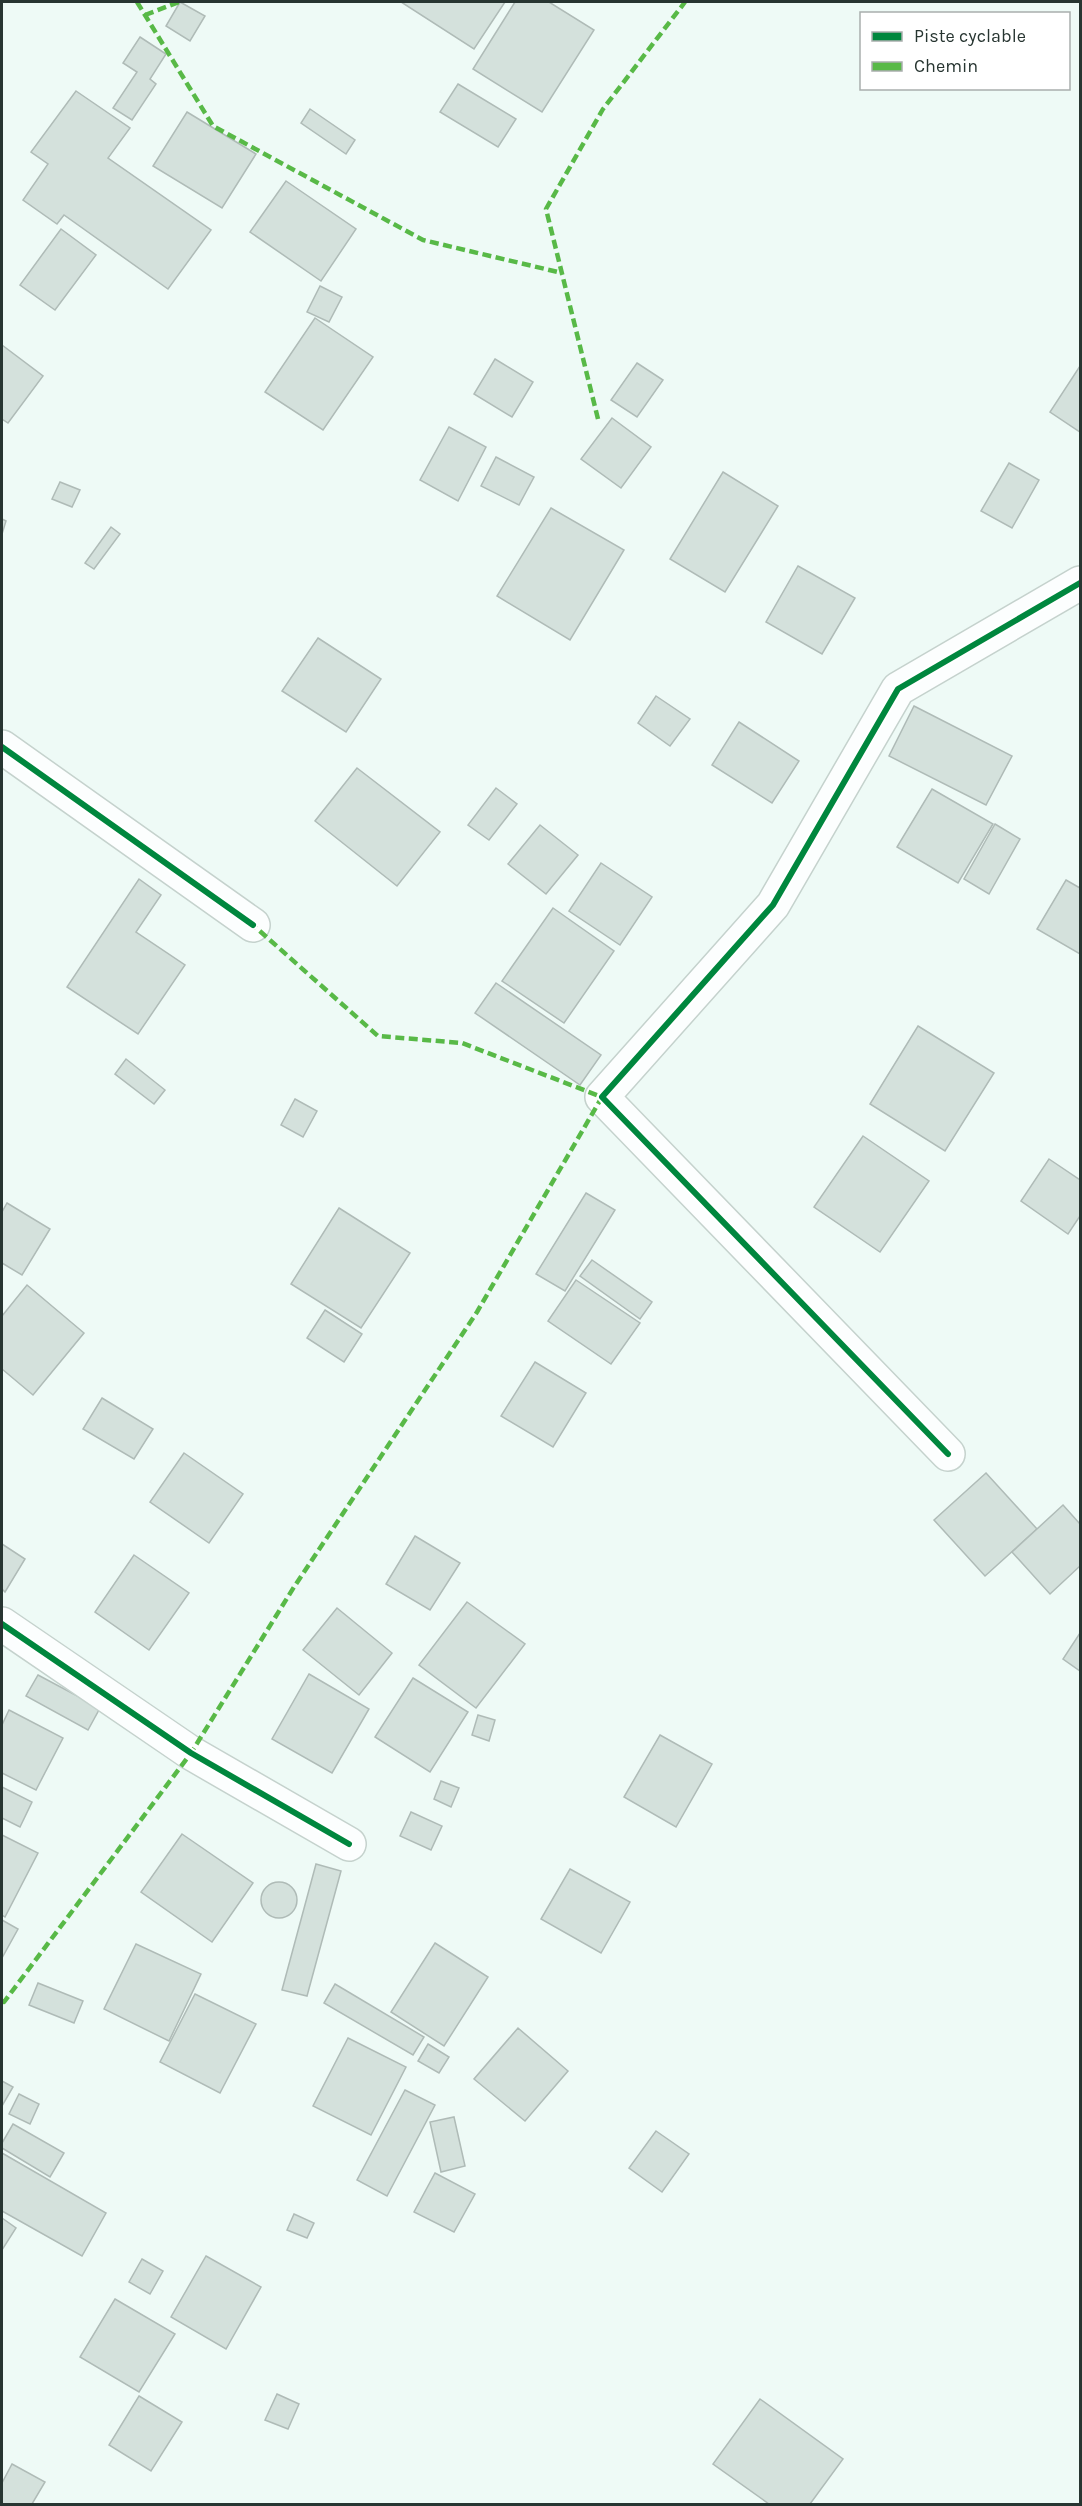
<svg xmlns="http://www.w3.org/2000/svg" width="1082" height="2506" viewBox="0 0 1082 2506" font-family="Karla,sans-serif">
	<rect width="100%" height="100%" fill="#eefaf6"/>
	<g fill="#d4e1dc" stroke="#afbbb7" stroke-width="1.5">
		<path d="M180 2 205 16 190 41 166 26Z"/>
		<path d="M401 2H505L474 49Z"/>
		<path d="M515 2H549L594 30 542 112 473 69Z"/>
		<path d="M140 37 166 54 150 79 156 84 132 120 113 108 137 72 123 63Z"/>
		<path d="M458 84 516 119 498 147 440 112Z"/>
		<path d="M76 91 130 128 108 158 211 230 168 289 64 215 57 224 23 200 48 164 31 152Z"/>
		<path d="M310 109 355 140 346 154 301 123Z"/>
		<path d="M187 112 256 154 222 208 153 166Z"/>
		<path d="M286 181 356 229 321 281 250 232Z"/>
		<path d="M61 229 96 255 55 310 20 285Z"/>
		<path d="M320 286 342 297 329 322 307 312Z"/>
		<path d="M315 318 373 357 323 430 265 392Z"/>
		<path d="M2 345 43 376 8 423 2 419Z"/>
		<path d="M495 359 533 382 512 417 474 394Z"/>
		<path d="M637 363 663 380 637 417 611 400Z"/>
		<path d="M1080 366V432L1050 412Z"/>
		<path d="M612 418 651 447 621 488 581 459Z"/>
		<path d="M449 427 486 447 458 501 420 480Z"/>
		<path d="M496 457 534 477 519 505 481 486Z"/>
		<path d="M1009 463 1039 480 1012 528 981 511Z"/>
		<path d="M723 472 778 506 725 592 670 559Z"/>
		<path d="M60 482 80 490 72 507 52 499Z"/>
		<path d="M551 508 624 550 570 640 497 596Z"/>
		<path d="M2 519 6 521 2 534Z"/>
		<path d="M111 527 120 534 94 569 85 563Z"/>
		<path d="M798 566 855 598 822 654 766 622Z"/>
		<path d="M318 638 381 679 346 732 282 691Z"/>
		<path d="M656 696 690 719 670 746 638 723Z"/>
		<path d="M914 706 1012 756 986 805 889 756Z"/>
		<path d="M739 722 799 761 772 803 712 765Z"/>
		<path d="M357 768 440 832 397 886 315 821Z"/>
		<path d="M496 788 517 804 489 840 468 825Z"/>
		<path d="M932 789 993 824 958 883 897 847Z"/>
		<path d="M995 824 1020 839 989 894 964 879Z"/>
		<path d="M540 825 578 855 546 894 508 864Z"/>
		<path d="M601 863 652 897 620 945 569 911Z"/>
		<path d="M139 879 161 895 136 932 185 965 138 1034 67 987Z"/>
		<path d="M1066 880 1080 888V954L1037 929Z"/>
		<path d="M553 908 614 951 564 1023 502 981Z"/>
		<path d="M496 983 601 1055 580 1085 475 1013Z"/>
		<path d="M918 1026 994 1073 945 1151 870 1104Z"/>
		<path d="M126 1059 165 1090 154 1104 115 1074Z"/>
		<path d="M295 1099 317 1111 303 1137 281 1125Z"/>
		<path d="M863 1136 929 1181 880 1252 814 1207Z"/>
		<path d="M1049 1159 1080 1180V1216L1068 1234 1021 1201Z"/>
		<path d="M586 1193 615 1210 565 1291 536 1274Z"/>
		<path d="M7 1203 50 1229 22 1275 2 1263V1212Z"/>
		<path d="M339 1208 410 1253 361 1328 291 1284Z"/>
		<path d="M592 1260 652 1302 640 1319 580 1276Z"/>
		<path d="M576 1280 640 1323 611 1364 548 1321Z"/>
		<path d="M27 1285 84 1333 33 1395 2 1369V1316Z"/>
		<path d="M325 1310 362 1334 344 1362 307 1338Z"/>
		<path d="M535 1362 586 1393 553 1447 501 1416Z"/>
		<path d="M102 1398 153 1429 134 1459 83 1429Z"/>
		<path d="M184 1453 243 1494 209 1543 150 1502Z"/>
		<path d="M986 1473 1037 1529 985 1576 934 1520Z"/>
		<path d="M1063 1505 1080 1524V1566L1050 1594 1012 1552Z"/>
		<path d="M415 1536 460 1563 430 1610 386 1584Z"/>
		<path d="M2 1544 25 1559 5 1592 2 1589Z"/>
		<path d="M134 1555 189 1593 149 1650 95 1612Z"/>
		<path d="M467 1602 525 1644 476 1708 419 1665Z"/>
		<path d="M337 1608 392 1653 359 1695 303 1650Z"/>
		<path d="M1080 1633V1671L1063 1659Z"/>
		<path d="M309 1674 369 1709 332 1773 272 1739Z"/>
		<path d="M38 1675 100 1708 88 1730 26 1696Z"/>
		<path d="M413 1678 468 1712 430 1772 375 1737Z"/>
		<path d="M9 1710 63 1738 36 1790 2 1773V1725Z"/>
		<path d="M478 1715 495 1720 489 1741 472 1735Z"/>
		<path d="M660 1735 712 1764 676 1827 624 1797Z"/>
		<path d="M441 1781 459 1788 451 1807 434 1799Z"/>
		<path d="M2 1787 32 1802 20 1827 2 1818Z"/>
		<path d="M411 1812 442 1826 431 1850 400 1836Z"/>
		<path d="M182 1834 253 1883 212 1942 141 1892Z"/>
		<path d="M2 1835 38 1853 5 1917 2 1915Z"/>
		<path d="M316 1864 341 1871 307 1996 282 1990Z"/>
		<path d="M570 1869 630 1902 601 1953 541 1919Z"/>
		<circle cx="279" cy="1900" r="18"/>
		<path d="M2 1920 18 1929 2 1958Z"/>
		<path d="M435 1943 488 1977 444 2046 391 2012Z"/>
		<path d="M136 1944 201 1974 169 2041 104 2009Z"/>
		<path d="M38 1983 83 2001 74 2023 29 2005Z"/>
		<path d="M335 1984 424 2037 413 2055 324 2003Z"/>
		<path d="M195 1994 256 2024 220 2093 160 2062Z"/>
		<path d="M518 2028 568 2071 525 2121 474 2079Z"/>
		<path d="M348 2038 406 2067 371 2135 313 2106Z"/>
		<path d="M428 2044 449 2057 439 2073 418 2061Z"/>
		<path d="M2 2081 13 2087 2 2106Z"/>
		<path d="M405 2090 435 2105 387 2196 357 2180Z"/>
		<path d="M19 2094 39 2104 30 2124 9 2114Z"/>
		<path d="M454 2117 465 2166 441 2172 430 2122Z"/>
		<path d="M13 2124 64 2153 50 2177 2 2148V2143Z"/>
		<path d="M656 2131 689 2154 662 2192 629 2168Z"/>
		<path d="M2 2153 106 2213 82 2256 2 2211Z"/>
		<path d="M435 2173 475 2194 454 2232 414 2212Z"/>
		<path d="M294 2214 314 2223 307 2238 287 2230Z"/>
		<path d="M2 2218 16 2228 2 2250Z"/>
		<path d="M206 2256 261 2287 226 2349 171 2317Z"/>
		<path d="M142 2259 163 2271 150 2294 129 2282Z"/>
		<path d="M115 2299 175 2334 139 2392 80 2357Z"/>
		<path d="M277 2394 299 2404 288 2429 265 2420Z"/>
		<path d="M139 2396 182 2422 151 2471 109 2445Z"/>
		<path d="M760 2399 843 2459 810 2504H769L713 2464Z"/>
		<path d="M12 2464 45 2482 32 2504H2V2483Z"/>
	</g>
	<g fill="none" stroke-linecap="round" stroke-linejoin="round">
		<defs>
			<g id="street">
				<path d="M2 747 253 925"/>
				<path d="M948 1454 602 1097 773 905 898 689 1080 583"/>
				<path d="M2 1624 191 1753 349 1844"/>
			</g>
		</defs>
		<use href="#street" stroke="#c5d2cd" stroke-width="36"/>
		<use href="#street" stroke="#fcfefe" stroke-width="33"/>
		<g stroke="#58b947" stroke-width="4.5" stroke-dasharray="9 4.5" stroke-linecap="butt">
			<path d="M137 2 213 126 423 240 562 273"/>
			<path d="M145 15 179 2"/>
			<path d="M598 419 546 209 603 109 685 2"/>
			<path d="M2 2001 4 2002 191 1753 294 1587 477 1312 602 1097 462 1043 378 1036 253 925"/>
		</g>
		<defs>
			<g id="cycleway">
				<path d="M2 747 253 925"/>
				<path d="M948 1454 602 1097 773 905 898 689 1080 583"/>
				<path d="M2 1624 191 1753 349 1844"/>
			</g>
		</defs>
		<use href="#cycleway" stroke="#fff" stroke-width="10"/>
		<use href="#cycleway" stroke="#00873e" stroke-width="6"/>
	</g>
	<rect width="1082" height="2506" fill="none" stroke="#273531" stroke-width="6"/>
	<rect x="860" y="12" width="210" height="78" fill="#ffffff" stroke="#a9aead" stroke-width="1.5"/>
	<rect x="872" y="32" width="30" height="9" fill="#00873e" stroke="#a9aead" stroke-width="1.5"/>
	<text x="914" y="42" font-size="18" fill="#273531">Piste cyclable</text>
	<rect x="872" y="62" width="30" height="9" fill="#58b947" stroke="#a9aead" stroke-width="1.5"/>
	<text x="914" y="72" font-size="18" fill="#273531">Chemin</text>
</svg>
